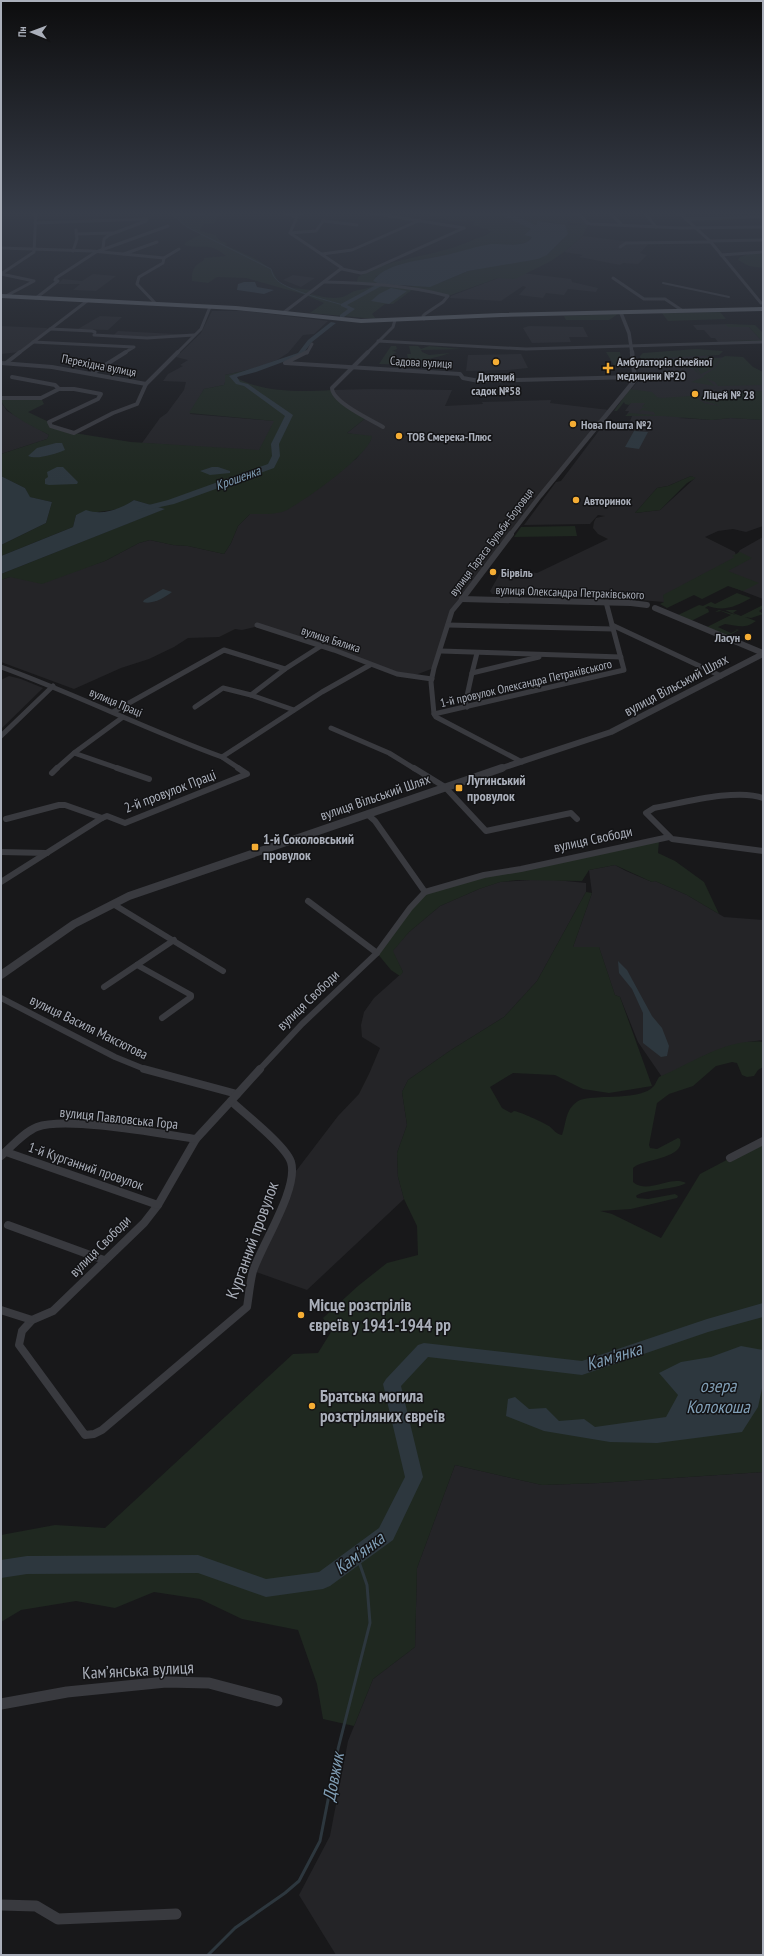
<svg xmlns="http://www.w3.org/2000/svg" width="764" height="1956" viewBox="0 0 764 1956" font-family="'PT Sans Narrow',sans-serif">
	<rect width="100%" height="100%" fill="#18181a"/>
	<g fill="#242427" fill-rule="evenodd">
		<path d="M583 236 648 244 640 253 647 255 638 264 623 263 620 265 579 257 583 255 564 252Z"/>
		<path d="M522 273 571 279 572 282 598 288 596 292 568 289 564 295 546 293 543 298 519 295 526 287 523 286 501 301 450 298 451 296 498 278 505 277 514 279Z"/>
		<path d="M93 274 116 276 96 291 73 290 80 284H58L63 279 82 281Z"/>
		<path d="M293 275 315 278 301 287 283 280Z"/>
		<path d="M212 311H245L328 321 314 334 303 335 288 353 277 360 256 368 225 375V382L224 385 204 389 190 414 275 421 259 451 142 443 160 418 167 413 184 390 186 382 163 381 168 374 183 366 180 365 188 360 176 357 201 333Z"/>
		<path d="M100 316 122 317 108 330 78 329Z"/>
		<path d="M730 324 748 326 761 340 718 342 715 338H711L704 330H697L693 325Z"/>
		<path d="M1 326 46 328 50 329 20 352 1 354Z"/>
		<path d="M529 326 583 327 588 337H569L571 342 532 343 523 328Z"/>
		<path d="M118 331 194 335 169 338 113 336Z"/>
		<path d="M521 354 528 368 507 370 466 371 468 355Z"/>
		<path d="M690 354 707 355 711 358 733 357 759 379 763 386V405L679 418 712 420 731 418 763 420V526L746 532 733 529 718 531 705 537 735 552 736 556 740 550 763 537V599L701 575 664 602 604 597 492 594 490 591 503 568 537 573 608 539 598 534 593 528 594 522 596 518 605 516 598 515 590 524 524 525 556 482 561 481 604 424H629L632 416H626L629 411H625L632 401 622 400 639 380 636 361 642 359 640 356ZM691 476 695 478 660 510 635 513 657 488 668 486Z"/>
		<path d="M371 389 452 390 445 406 483 404 482 402 551 400 550 403 609 410 452 611 434 668 418 674H397L259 626 242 630 235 629 219 637 188 638 174 647 149 659 121 668 74 689 1 662V580L10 577 63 575 105 561 139 543 150 540 173 545 188 546 224 554 231 543 238 526 250 514H266L356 459 371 440 358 435 347 433 367 417 339 401 332 390Z"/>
		<path d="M1 402 7 411 49 435 47 439 1 454Z"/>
		<path d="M9 676 21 679 43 688 1 729V680Z"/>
		<path d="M615 865 626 871 652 882 655 881 687 895 724 917 763 920V1040L748 1042 710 1053 662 1077 638 1042 620 997 615 995 599 947H573L592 893 589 870Z"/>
		<path d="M545 879 586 883V892L537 981 504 1017 451 1050 408 1080 402 1092 407 1125 397 1153 398 1177 404 1199 307 1290 253 1271 293 1175 338 1116 359 1094 369 1074 380 1048 362 1037 361 1025 364 1012 374 998 403 972 392 951 409 932 440 906 479 889 500 882Z"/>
		<path d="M455 1465 542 1485 599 1483 763 1472V1955H336L299 1895 330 1836 348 1741 373 1679 415 1647 417 1568Z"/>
	</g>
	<g fill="#1f2820" fill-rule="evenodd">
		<path d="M169 211 229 212 219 215 214 224H203L200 231 216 235 219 240 228 244 225 245C240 252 257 258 269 268 278 275 273 280 286 286 293 289 305 289 313 290L306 295 246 278 217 277 208 283 192 281C191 270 195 265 204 260V258L226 256C208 241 204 250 184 245L186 242 202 234 182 224Z"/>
		<path d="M416 211 563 212 565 214 568 225 585 224 570 223 566 215 569 214 564 211H576L578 214 575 215 580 216 588 224 583 236 564 252 551 261 515 279 498 278 448 296 412 290 393 304H385L372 314 376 319 310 313 324 303 308 296 312 294C321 297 336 300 345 296 349 294 355 290 359 290 365 289 368 288 374 285L357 282 358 277C393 256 438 257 475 239 480 237 487 236 491 231L473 225 474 223 470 220 451 221ZM547 221 559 224 563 240 547 255 468 271 442 282 407 287 375 277C397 263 422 260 447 255 461 252 475 247 489 245 500 243 525 249 532 237L525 235 537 224V222Z"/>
		<path d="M749 254H763V268L749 266 738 260 740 257Z"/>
		<path d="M720 312 726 319 668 321 662 313Z"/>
		<path d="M618 314 609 320H566L564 316Z"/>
		<path d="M725 324 755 325 763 333V341L730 342 729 341 761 340 749 327H728Z"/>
		<path d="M391 346H396L397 349 392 351 397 352 393 354V359H396L391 360V363L399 364V362H401L402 364 409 363 411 365 379 364Z"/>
		<path d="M409 346H418L421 349 429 346 462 349 421 350 422 352 429 355 450 353C436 358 423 360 409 363L407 354H411Z"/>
		<path d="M696 349 723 351 719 355 643 359 651 360H643L648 367 641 360 640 356 643 353Z"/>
		<path d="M606 352H620L623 368 615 367Z"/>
		<path d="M708 356 711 358H721L713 368 701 374 689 359 706 358Z"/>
		<path d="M725 356 743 357 753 367 763 372V385L718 386 715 382 706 378 715 386 691 382 704 377 703 376 715 368 722 358Z"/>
		<path d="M664 359H686L701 376 692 368 675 367 672 364 657 365 652 360Z"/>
		<path d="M277 360C263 369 248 371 233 376 261 393 301 392 332 390L333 396 367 417 347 433 372 436C371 454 304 501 287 510 276 515 262 514 250 514L238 526 231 543 224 554 188 546 173 545 150 540 139 543 105 561 42 584 10 577 1 580V574L164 509 134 500 120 509 76 515 73 527 1 556V545L46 523 52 502 29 497 25 488 1 476V454L47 439 49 435C37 428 1 413 1 398H41L44 404 28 412 49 422 51 426 74 433 131 442 259 450 274 421 189 413 204 389 224 385 225 382V375L256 368Z"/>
		<path d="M630 389 652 392 657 397 661 398 691 396 699 393 698 399C704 404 713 405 721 406L701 400 700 397 709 392 763 391V420L731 418 712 420 663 416H625L629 413 655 415 654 412 642 410 639 412 642 408H648L642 407 645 403H631L629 405 625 404 624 402 617 411H614Z"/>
		<path d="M691 476 696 478 687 483 660 510 635 513 657 488 668 486Z"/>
		<path d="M575 526 577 536 514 537 521 527Z"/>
		<path d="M740 552 752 558 728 571 759 583 743 591 728 586 702 599 694 595 667 608 660 604 664 602 663 595 735 557 732 556Z"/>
		<path d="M737 593 751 598C737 606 724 612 708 606L705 608 708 609 709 612 691 621 678 615 699 605 703 606 711 602 715 604Z"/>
		<path d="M763 605V608L759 611 763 614 751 618 745 617 756 621C745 629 739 626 725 624L718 627 731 633 737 630 735 629 739 630 728 636 707 627 731 615 721 611 715 612 719 610 736 615 725 610H737L733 613 741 616Z"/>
		<path d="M659 840 658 853 675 861 704 882 719 914 687 895 655 881 652 882 615 865 589 870 582 881 518 880 500 882 479 889 440 906 409 932 393 951 403 972 400 976 391 970 377 953 425 892 440 887Z"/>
		<path d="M586 892 592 893 573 947H599L615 995 620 997 652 1086 609 1093 583 1089 555 1075 513 1073 490 1087 502 1108 511 1113 514 1111C521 1112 542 1122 549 1126 554 1130 556 1134 562 1135 567 1121 565 1108 580 1100 599 1094 641 1101 654 1086 656 1083 657 1080 659 1077 691 1064 726 1038 763 1042V1067L758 1070 754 1076 747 1077 742 1075 737 1063 732 1062 716 1066 693 1086 669 1094 657 1103 649 1145 650 1148 657 1149 678 1138 680 1139C686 1159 642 1159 633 1168V1182C648 1195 670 1175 686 1183 678 1189 641 1190 636 1196L637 1198 648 1199 675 1194 678 1196 677 1198 631 1209 600 1211 612 1214 661 1238 700 1174 763 1141V1472L599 1483 542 1485 455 1465 417 1568 415 1647 373 1679 354 1726 323 1719 317 1684 298 1630 242 1619 200 1599 154 1592 115 1608 76 1601 21 1610 1 1622V1535L55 1525 105 1528 293 1354 318 1353 331 1332 323 1318 358 1286 387 1263 418 1255 417 1226 404 1199 398 1177 397 1153 407 1125 402 1092 408 1080 451 1050 504 1017 537 981Z"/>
	</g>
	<g fill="#2d373e">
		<path d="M537 221 565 225 568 234 547 255 538 259 468 271 430 287 380 284 373 281C387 261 428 260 450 254 463 251 477 246 491 244 503 243 525 249 532 237L524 235 537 224Z"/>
		<path d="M244 282H255L257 287 274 290 264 294 237 290 238 284Z"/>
		<path d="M391 288 407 291 389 304 371 301 379 294Z"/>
		<path d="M634 431 648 432 639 449 625 447Z"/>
		<path d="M56 443H62L65 450C55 454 37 460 28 456L37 448Z"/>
		<path d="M57 467H63L78 482 77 484 49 485 45 484V479L48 477 47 472Z"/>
		<path d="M212 467H218L230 471V473L210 475 200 471Z"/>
		<path d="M1 476 25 488 30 497 52 502 46 523 1 545Z"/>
		<path d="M134 500 165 509 1 574V556L73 527 76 515 86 510C103 516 120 509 134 500Z"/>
		<path d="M163 589 172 592C165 597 153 605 143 602L144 600Z"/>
		<path d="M618 961 627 970 652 1016 662 1028 669 1046 667 1056 661 1057 643 1043V1013L632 989 619 973Z"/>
		<path d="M741 1346 763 1350V1384L758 1407 742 1432 657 1443 610 1442 544 1431 506 1416 508 1399 515 1397 529 1409 546 1408 559 1421 584 1419 595 1427 666 1417 678 1395 659 1373 681 1362 711 1357Z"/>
	</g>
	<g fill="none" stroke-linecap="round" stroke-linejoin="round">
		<path stroke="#2d373e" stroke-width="1" d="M169 211 187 227 271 269C272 272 273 276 275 278 282 289 329 301 343 305"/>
		<path stroke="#2d373e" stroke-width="3" d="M208 1955 235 1928 285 1893 299 1881 320 1841 338 1749 370 1623 367 1585 357 1556"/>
		<g fill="#2d373e" fill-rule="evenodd">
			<path d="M493 211C507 211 537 224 548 233L545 237H541L542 234Z"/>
			<path d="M389 278 394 279 347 305 355 309 344 317H340V315L348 309 341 306V304Z"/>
			<path d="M331 322 336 323 312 342 302 355 256 372 237 377 240 382 248 384 293 415 279 444 280 456 274 468 174 504 137 512V508L168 500 268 464 272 456 271 444 285 416 244 386 236 384 229 376 298 353 308 340Z"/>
			<path d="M763 1303V1317L708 1332 582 1375 428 1357 401 1386 423 1477 393 1540 330 1586 323 1589 266 1597 198 1573 27 1574 1 1578V1560L27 1556 198 1555 266 1579 319 1572 379 1528 405 1477 383 1384 386 1379 418 1345 424 1343 582 1361 707 1319Z"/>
		</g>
		<path stroke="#393a3f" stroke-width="2" d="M663 283 729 297"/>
		<g stroke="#393a3f" stroke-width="3">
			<path d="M279 211 297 217 290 233 342 268 283 313"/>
			<path d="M359 211 464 228"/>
			<path d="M577 211 587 223 591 224 682 228 763 227"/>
			<path d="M608 211 621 224"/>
			<path d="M643 211 656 227"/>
			<path d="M677 211 710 241 761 303"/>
			<path d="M1 212 3 211"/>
			<path d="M200 214 212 211"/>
			<path d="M296 216 307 211"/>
			<path d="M685 219 763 217"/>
			<path d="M35 223 147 219"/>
			<path d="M290 233 316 231 323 221 357 225"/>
			<path d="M76 234 112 233"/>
			<path d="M710 241 763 240"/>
			<path d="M620 247 626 243 710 242"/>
			<path d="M1 248 92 251 164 258"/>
			<path d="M103 249 104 239 109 235 146 221"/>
			<path d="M73 251 77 239 76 230"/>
			<path d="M124 254 157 242"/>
			<path d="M322 254 352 250 418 221"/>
			<path d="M721 255 763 252"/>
			<path d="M342 269 361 273 366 272 464 228"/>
			<path d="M1 274 34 252 36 211"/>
			<path d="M1 274 34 281 6 296"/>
			<path d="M613 278 644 299H665L683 311"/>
			<path d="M324 282C365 283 408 285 448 296L443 302 425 314 423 316 424 319"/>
			<path d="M36 298 58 281 55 280 56 278 96 252 168 226"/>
			<path d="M156 304 137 284 139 277 163 263 164 258 179 249"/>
			<path d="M50 329 92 331 95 332 94 335 147 338 194 335"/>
			<path d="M378 341 526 349 763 342"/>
			<path d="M33 342 134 347 124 353"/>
			<path d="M19 353 87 301"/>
			<path d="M177 353 201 329 210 307"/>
			<path d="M307 353 312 344"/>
			<path d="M367 353 393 327 395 320"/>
		</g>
		<g stroke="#393a3f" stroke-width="4">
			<path d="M307 352 285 363 460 374 463 378 479 381 636 377"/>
			<path d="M368 352 332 388C332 402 371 420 383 427"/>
			<path d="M1 363 52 367 146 384"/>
			<path d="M6 363 20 352"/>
			<path d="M91 374 126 352"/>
			<path d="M12 377 55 385 59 389H74L101 394 98 399 49 422 51 426 74 433 113 413 137 404 146 384 178 352"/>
			<path d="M1 398H41L59 389"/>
		</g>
		<g stroke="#393a3f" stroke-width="5">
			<path d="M462 599 452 611 434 668 431 682 434 714 436 717 522 762"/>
			<path d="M257 625 334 650 397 674 432 679"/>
			<path d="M448 625 613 629"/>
			<path d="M612 625 721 676"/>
			<path d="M441 651 621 657"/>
			<path d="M1 667C76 694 147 730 222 757L322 692 370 665"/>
			<path d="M472 673 477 653"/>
			<path d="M251 695 285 669 321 646"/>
			<path d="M195 707 223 688 251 695 294 710"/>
			<path d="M467 707 465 705 472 673 539 657"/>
			<path d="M113 712 224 650 285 669"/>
			<path d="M434 714 624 670 606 602"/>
			<path d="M331 728 389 753 415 769"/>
			<path d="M1 736 53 686"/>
			<path d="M74 753 120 769"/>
			<path d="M222 757 240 769"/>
			<path d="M56 769 74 753 123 717"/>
		</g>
		<g stroke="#393a3f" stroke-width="6">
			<path d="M117 768 149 779"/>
			<path d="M414 768 445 787 486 831 571 813 577 819"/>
			<path d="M52 773 57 768"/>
			<path d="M763 798C737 788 682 803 654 808L646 813 672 839 763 851"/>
			<path d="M367 814 375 821 425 892"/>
			<path d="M6 819 59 805H65L102 818"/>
			<path d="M1 852 47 853"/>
			<path d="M1 882 102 818 107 816 125 823 247 774 238 768"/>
			<path d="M308 901 377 953"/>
			<path d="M113 904 223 971"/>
			<path d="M137 965 191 995V997L162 1018"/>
			<path d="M104 987 174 940"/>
			<path d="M1 998 115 1057 147 1070"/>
			<path d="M259 1070 302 1024 377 953 410 908 425 892 484 875 521 869 669 837"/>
		</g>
		<g stroke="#393a3f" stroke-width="8">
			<path d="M144 1069 237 1094"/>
			<path d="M231 1101C245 1114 286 1146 291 1162 299 1188 262 1244 253 1271 250 1282 249 1295 247 1307L102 1430 94 1434 85 1435 19 1345 22 1331 32 1320 53 1311 144 1223 158 1205 196 1139Z"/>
			<path d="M231 1101 260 1069"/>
			<path d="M6 1152 158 1205"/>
			<path d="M1 1156C11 1147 24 1132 37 1127 66 1116 162 1134 196 1139"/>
			<path d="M730 1158 763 1141"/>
			<path d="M8 1225 104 1260"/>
			<path d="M1 1310 32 1320"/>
		</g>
		<g stroke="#393a3f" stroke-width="11">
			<path d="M1 1704 67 1692 166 1682 209 1683 277 1701"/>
			<path d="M1 1905 36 1906 58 1919 176 1914"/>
		</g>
		<path stroke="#393a3f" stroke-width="3.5" d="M621 313 629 333 632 353"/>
		<path stroke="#393a3f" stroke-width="4.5" d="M510 535 540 496 635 380 632 352"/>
		<g stroke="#393a3f" stroke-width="6">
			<path d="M462 599 511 534"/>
			<path d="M462 599 631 603 647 605"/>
			<path d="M655 608 763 653"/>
			<path d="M499 769 611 732 763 654"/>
		</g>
		<path stroke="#393a3f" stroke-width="8" d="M1 975 74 924 129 896 502 768"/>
		<path fill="#5c6067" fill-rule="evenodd" d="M1 294 236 306 361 319 501 313 763 307V311L501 317 361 323 236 310 1 298Z"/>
	</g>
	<linearGradient id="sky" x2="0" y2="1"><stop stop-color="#0d0d0e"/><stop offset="0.44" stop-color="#373d49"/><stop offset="1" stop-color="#373d49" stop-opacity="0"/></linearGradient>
	<rect width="764" height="485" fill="url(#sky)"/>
	<g fill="#f5ad34" stroke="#131315" stroke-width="1.5">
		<circle cx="496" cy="362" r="4"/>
		<path d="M606 362h4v4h4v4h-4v4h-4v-4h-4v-4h4z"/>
		<circle cx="695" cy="394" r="4"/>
		<circle cx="573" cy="424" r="4"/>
		<circle cx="399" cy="436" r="4"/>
		<circle cx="576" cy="500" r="4"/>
		<circle cx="493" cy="572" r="4"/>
		<circle cx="748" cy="637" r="4"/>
		<rect x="455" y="784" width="8" height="8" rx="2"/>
		<rect x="251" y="843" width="8" height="8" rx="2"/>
		<circle cx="301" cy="1315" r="4"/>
		<circle cx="312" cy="1406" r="4"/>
	</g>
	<g text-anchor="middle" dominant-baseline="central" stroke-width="3" stroke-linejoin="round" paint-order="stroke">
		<g font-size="12" font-weight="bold" fill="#aaafba" stroke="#131315" text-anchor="start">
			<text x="617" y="361">Амбулаторія сімейної<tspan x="617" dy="14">медицини №20</tspan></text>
			<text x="496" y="376" text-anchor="middle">Дитячий<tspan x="496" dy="14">садок №58</tspan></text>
			<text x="703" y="394">Ліцей № 28</text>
			<text x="581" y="424">Нова Пошта №2</text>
			<text x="407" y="436">ТОВ Смерека-Плюс</text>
			<text x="584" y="500">Авторинок</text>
			<text x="501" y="572">Бірвіль</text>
			<text x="740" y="637" text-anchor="end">Ласун</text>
		</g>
		<g font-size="12" fill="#aaafba" stroke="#131315">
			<text transform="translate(421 362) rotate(3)">Садова вулиця</text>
			<text transform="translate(99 365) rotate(11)">Перехідна вулиця</text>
			<text transform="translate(491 542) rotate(-53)">вулиця Тараса Бульби-Боровця</text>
			<text transform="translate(570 592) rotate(2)">вулиця Олександра Петраківського</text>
			<text transform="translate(331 639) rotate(18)">вулиця Бялика</text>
			<text transform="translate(526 683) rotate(-13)">1-й провулок Олександра Петраківського</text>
			<text transform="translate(116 702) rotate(23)">вулиця Праці</text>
		</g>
		<g font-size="13" font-style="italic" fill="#809eb5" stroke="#131315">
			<text transform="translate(238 478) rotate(-20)">Крошенка</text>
		</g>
		<g font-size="14" fill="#aaafba" stroke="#131315">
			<text transform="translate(676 685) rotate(-28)">вулиця Вільський Шлях</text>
			<text transform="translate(170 791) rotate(-21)">2-й провулок Праці</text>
			<text transform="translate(375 797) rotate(-19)">вулиця Вільський Шлях</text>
			<text transform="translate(593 839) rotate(-12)">вулиця Свободи</text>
			<text transform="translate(308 1000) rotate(-44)">вулиця Свободи</text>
			<text transform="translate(89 1027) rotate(26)">вулиця Василя Максютова</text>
			<text transform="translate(119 1118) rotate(6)">вулиця Павловська Гора</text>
			<text transform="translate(86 1166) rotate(19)">1-й Курганний провулок</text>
			<text transform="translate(100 1246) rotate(-45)">вулиця Свободи</text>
		</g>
		<g font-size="14" font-weight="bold" fill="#aaafba" stroke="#131315" text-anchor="start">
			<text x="467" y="780">Лугинський<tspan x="467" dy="16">провулок</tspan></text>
			<text x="263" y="839">1-й Соколовський<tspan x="263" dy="16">провулок</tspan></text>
		</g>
		<g font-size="17" fill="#aaafba" stroke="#131315">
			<text transform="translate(252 1240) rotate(-70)">Курганний провулок</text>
			<text transform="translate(138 1670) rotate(-3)">Камʼянська вулиця</text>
		</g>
		<g font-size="17" font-weight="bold" fill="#aaafba" stroke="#131315" text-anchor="start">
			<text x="309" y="1305">Місце розстрілів<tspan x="309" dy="20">євреїв у 1941-1944 рр</tspan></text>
			<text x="320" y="1396">Братська могила<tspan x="320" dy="20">розстріляних євреїв</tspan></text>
		</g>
		<g font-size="18" font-style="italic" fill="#809eb5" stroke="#131315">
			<text transform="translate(614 1356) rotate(-17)">Кам'янка</text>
			<text x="718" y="1385">озера<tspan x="718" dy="21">Колокоша</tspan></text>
			<text transform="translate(359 1553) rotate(-37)">Кам'янка</text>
			<text transform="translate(333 1777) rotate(-79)">Довжик</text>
		</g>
	</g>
	<rect width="764" height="1956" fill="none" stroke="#aaafba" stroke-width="4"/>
	<g transform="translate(32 32) rotate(271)" stroke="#131315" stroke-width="3" paint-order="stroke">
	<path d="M0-3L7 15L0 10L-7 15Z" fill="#aaafba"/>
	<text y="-6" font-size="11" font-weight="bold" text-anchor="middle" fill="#aaafba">Пн</text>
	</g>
</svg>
